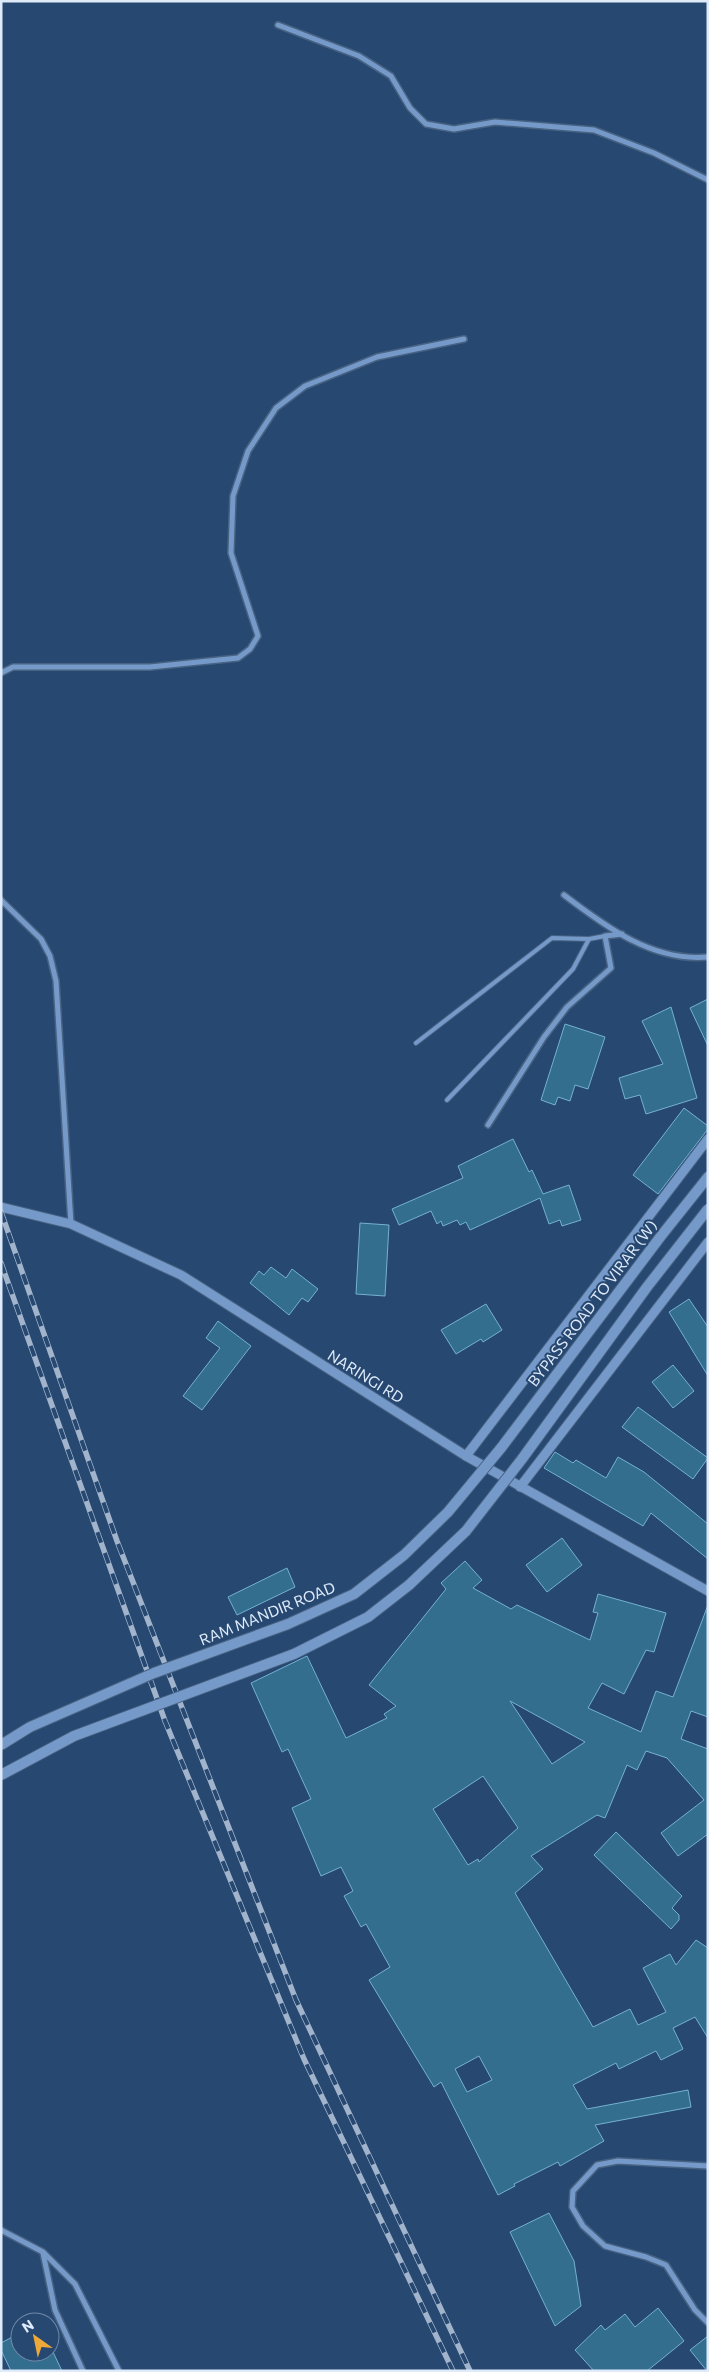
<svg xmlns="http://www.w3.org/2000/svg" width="709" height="2372" viewBox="0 0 709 2372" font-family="Commissioner,sans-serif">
	<rect width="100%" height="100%" fill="#274871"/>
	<g fill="#336e8f" stroke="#75b1d4" fill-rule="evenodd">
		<path d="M708 999V1046L690 1008Z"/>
		<path d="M671 1007 697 1098 646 1114 640 1095 625 1099 619 1078 663 1064 642 1021Z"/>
		<path d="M565 1024 605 1037 588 1089 575 1085 570 1101 558 1097 555 1105 541 1100Z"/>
		<path d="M684 1108 708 1126V1129L658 1194 633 1175Z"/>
		<path d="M513 1139 529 1172 532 1170 543 1194 569 1185 581 1220 562 1226 560 1220 549 1224 540 1198 470 1230 466 1222 460 1225 457 1220 443 1226 441 1221 437 1224 431 1211 399 1225 392 1209 463 1178 458 1166Z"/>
		<path d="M360 1223 389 1225 385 1296 356 1294Z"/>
		<path d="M271 1267 286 1278 292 1269 318 1289 308 1302 302 1298 289 1315 250 1283 259 1271 264 1275Z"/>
		<path d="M689 1299 708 1327V1376L669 1312Z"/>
		<path d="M486 1304 502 1330 483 1342 481 1339 456 1354 441 1330Z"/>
		<path d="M218 1321 251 1346 202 1410 183 1396 220 1348 206 1338Z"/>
		<path d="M673 1365 694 1391 673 1408 652 1382Z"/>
		<path d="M638 1407 708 1458 693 1479 622 1427Z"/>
		<path d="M555 1452 573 1463 576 1460 606 1478 618 1457 644 1472 708 1524V1559L651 1513 643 1526 544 1468Z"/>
		<path d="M562 1538 582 1565 547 1592 526 1565Z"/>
		<path d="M465 1561 482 1580 473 1588 511 1609 517 1605 590 1640 598 1613 593 1612 598 1594 666 1613 654 1652 646 1650 624 1694 602 1683 588 1708 641 1732 656 1691 673 1697 708 1605V1717L691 1711 681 1739 708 1749V1834L678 1856 661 1833 704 1800 667 1758 646 1751 637 1770 627 1765 605 1818 597 1815 531 1856 543 1869 515 1893 593 2027 630 2009 638 2025 666 2012 643 1968 670 1954 676 1965 696 1940 708 1948V2038L695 2017 673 2028 683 2049 661 2060 656 2051 619 2069 616 2063 573 2085 587 2109 688 2090 691 2107 595 2125 604 2141 560 2166 558 2162 514 2184 515 2186 498 2195 441 2082 434 2087 369 1980 390 1967 366 1924 361 1927 344 1896 353 1891 341 1867 321 1876 292 1808 311 1799 288 1749 282 1752 251 1683 307 1656 346 1738 387 1718 384 1714 396 1706 369 1685 446 1589 441 1583ZM510 1701 585 1742 552 1764ZM483 1776 518 1828 479 1862 478 1859 468 1865 433 1809ZM479 2056 492 2080 467 2092 455 2069Z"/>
		<path d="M287 1568 295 1587 237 1615 228 1597Z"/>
		<path d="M616 1832 682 1896 672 1908 679 1915V1920L671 1929 594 1855Z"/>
		<path d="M549 2213 574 2261 581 2306 555 2326 510 2232Z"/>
		<path d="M658 2308 684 2341 647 2371H594L575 2350 601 2325 605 2330 625 2314 635 2327Z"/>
		<path d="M20 2333V2352H53L62 2371H11L1 2350V2343Z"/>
		<path d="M708 2336V2371H707L690 2350Z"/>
	</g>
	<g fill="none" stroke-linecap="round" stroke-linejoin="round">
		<defs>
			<g id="service">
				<path d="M416 1043 552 938 589 939 605 936"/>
				<path d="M447 1100 573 969 589 939"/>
			</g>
			<g id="minor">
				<path d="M278 25 359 56 391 76 410 108 426 124 454 129 495 122 594 130 654 153 708 180"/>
				<path d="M1 673 13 667H150L238 658 250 649 258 636 231 553 233 496 248 451 276 408 305 386 377 357 464 339"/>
				<path d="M564 895C606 927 653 962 708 957"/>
				<path d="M1 900 41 939 50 956 56 981 71 1224"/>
				<path d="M488 1125 544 1037 567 1007 611 968 605 936 622 934"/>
				<path d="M708 2166 618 2161 597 2165 573 2191 572 2207 583 2226 605 2246 646 2257 666 2265 695 2310 708 2323"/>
				<path d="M1 2230 43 2252 75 2284 119 2371"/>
				<path d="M43 2253 55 2310 83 2371"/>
			</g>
			<g id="tertiary">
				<path d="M1 1207 71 1224 181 1275 466 1456 708 1591"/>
				<path d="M466 1456 708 1139"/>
				<path d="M520 1487 708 1242"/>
			</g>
			<path id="secondary" d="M501 1448 661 1236 708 1177"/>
		</defs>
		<use href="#service" stroke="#476282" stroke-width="6"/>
		<use href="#minor" stroke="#476282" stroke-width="8"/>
		<use href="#tertiary" stroke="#476282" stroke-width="11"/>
		<use href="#secondary" stroke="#476282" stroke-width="12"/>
		<use href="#service" stroke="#7599c8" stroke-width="4"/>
		<use href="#minor" stroke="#7599c8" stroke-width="5"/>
		<use href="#tertiary" stroke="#7599c8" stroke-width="9"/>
		<use href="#secondary" stroke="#7599c8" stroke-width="10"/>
		<defs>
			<g id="rail">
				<path d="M1 1212 117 1541 296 2000 470 2371"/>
				<path d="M1 1263 165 1721 304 2059 453 2371"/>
			</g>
		</defs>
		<use href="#rail" stroke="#a1b4cc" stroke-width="5.5"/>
		<use href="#rail" stroke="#274871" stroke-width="4" stroke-dasharray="11" stroke-linecap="butt"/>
		<defs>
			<g id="secondary-bridge">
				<path d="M1 1745 30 1727 154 1673 288 1624 354 1594 404 1555 448 1512 501 1448"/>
				<path d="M1 1775 74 1736 294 1654 368 1617 409 1585 466 1531 522 1459 647 1287 708 1209"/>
			</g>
		</defs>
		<use href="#secondary-bridge" stroke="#476282" stroke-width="12" stroke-linecap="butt"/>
		<use href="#secondary-bridge" stroke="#7599c8" stroke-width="10"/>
	</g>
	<g text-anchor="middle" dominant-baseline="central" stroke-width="4" stroke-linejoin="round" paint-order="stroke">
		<g font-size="15" fill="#dfebfa" stroke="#274871">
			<text transform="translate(592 1303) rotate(-53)">BYPASS ROAD TO VIRAR (W)</text>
			<text transform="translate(366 1376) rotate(32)">NARINGI RD</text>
			<text transform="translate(267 1613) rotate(-22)">RAM MANDIR ROAD</text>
		</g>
	</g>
	<rect width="709" height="2372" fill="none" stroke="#dfebfa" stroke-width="5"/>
	<g transform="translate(35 2337) rotate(327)"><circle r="24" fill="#274871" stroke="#7189a8"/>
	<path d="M0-4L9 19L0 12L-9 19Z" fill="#eca93a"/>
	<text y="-8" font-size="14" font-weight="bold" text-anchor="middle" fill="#dfebfa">N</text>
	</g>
</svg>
